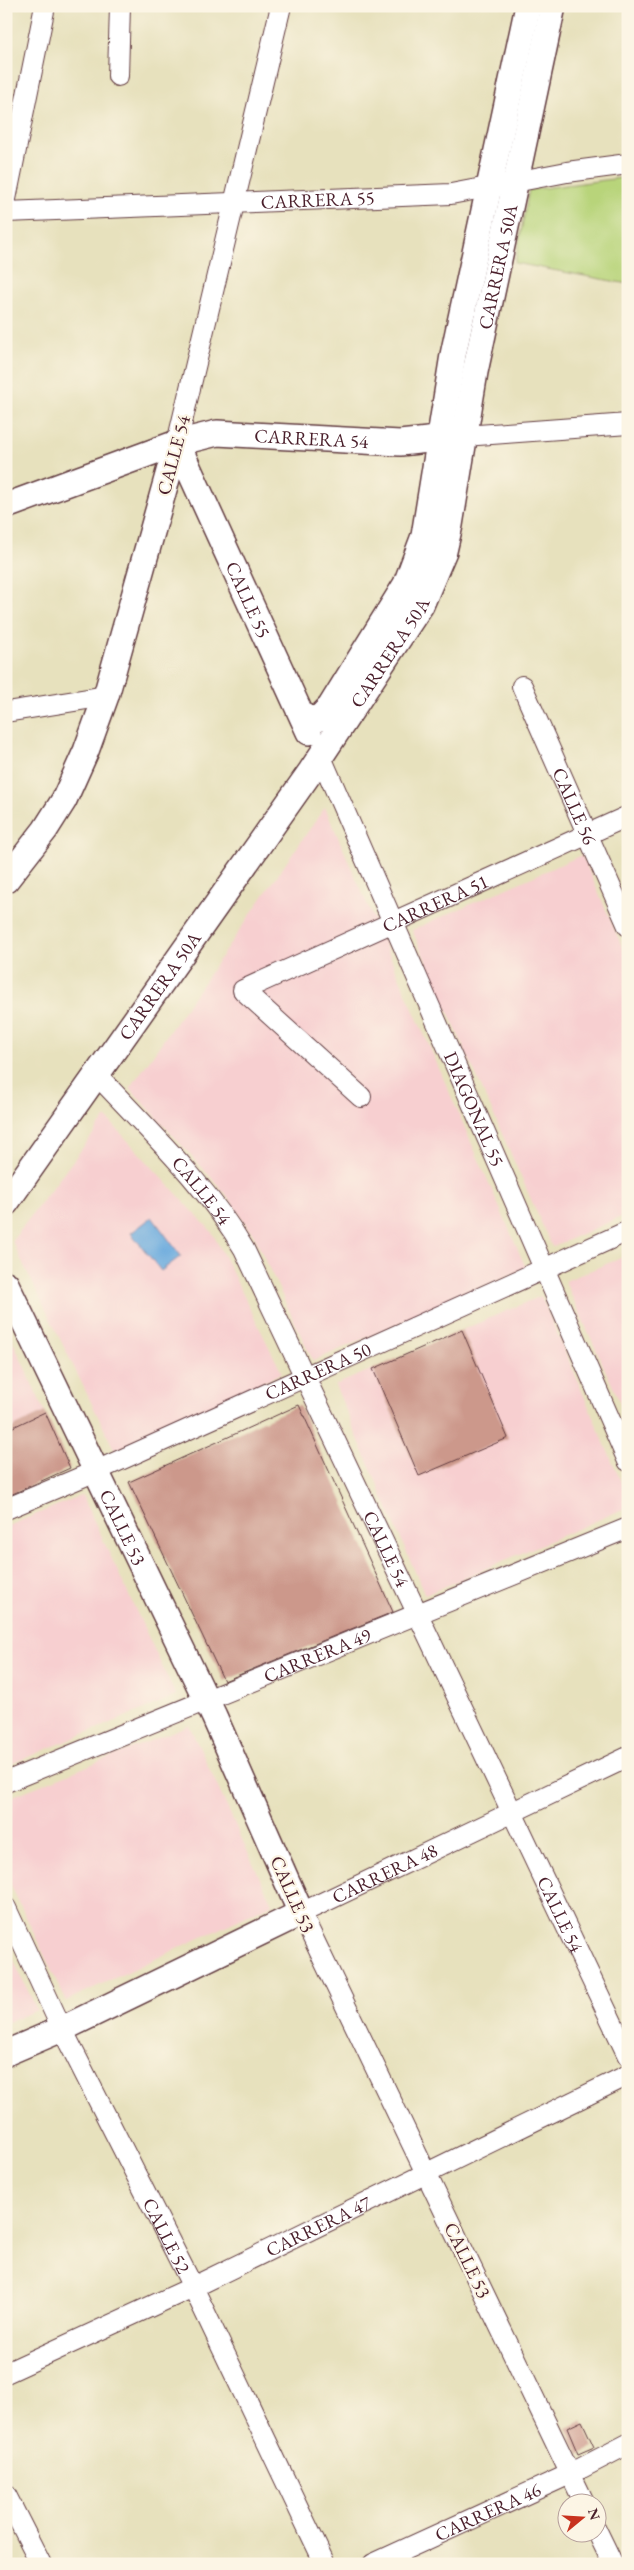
<svg xmlns="http://www.w3.org/2000/svg" width="634" height="2570" viewBox="0 0 634 2570" font-family="'EB Garamond',serif">
  <style>
    .built { fill: #f7cfd0 }
    .green { fill: #b8d47a; stroke: #817a52 }
    .water { fill: #6baade; stroke: #5a6484 }
    .building { fill: #cc988b }
    .lines { fill: none; stroke-linecap: round; stroke-linejoin: round }
    .minor-casing { stroke: #623c41; stroke-width: 22 }
    .major-casing { stroke: #623c41; stroke-width: 28 }
    .minor { stroke: #fff; stroke-width: 20 }
    .major { stroke: #fff; stroke-width: 25 }
    .labels { text-anchor: middle; stroke-width: 4.5; stroke-linejoin: round; paint-order: stroke }
    .street-label { font-size: 19px; fill: #4a1f2b; stroke: #fcf5e5 }
  </style>
  <rect width="100%" height="100%" fill="#fcf5e5"/>
  <filter id="ink" filterUnits="userSpaceOnUse"><feTurbulence type="fractalNoise" baseFrequency=".02" numOctaves="2"/><feDisplacementMap in="SourceGraphic" scale="10" xChannelSelector="R" yChannelSelector="G"/><feConvolveMatrix kernelMatrix="1 2 1 2 8 2 1 2 1" color-interpolation-filters="sRGB"/></filter>
  <filter id="wash" filterUnits="userSpaceOnUse"><feTurbulence type="fractalNoise" baseFrequency=".0096" numOctaves="4" result="noise"/><feDisplacementMap in="SourceGraphic" scale="20" xChannelSelector="R" yChannelSelector="G"/><feGaussianBlur stdDeviation="1.12" result="paint"/><feColorMatrix in="noise" values="0 0 0 0 0 0 0 0 0 0 0 0 0 0 0 0 0 1.4 0 .05"/><feComposite in="paint" operator="in"/></filter>
  <g filter="url(#wash)">
    <rect width="100%" height="100%" fill="#e7e1bd"/>
    <path class="built" d="M325 807 526 1268 313 1361 254 1236 225 1193 130 1088Z
      M582 855 628 960V1214L552 1247 412 930Z
      M106 1117 212 1232 282 1373 115 1451 12 1241Z
      M628 1255V1420L565 1281Z
      M541 1296 628 1498V1507L425 1595 335 1385 373 1369 419 1476 508 1438 462 1330Z
      M6 1326 70 1468 6 1497Z
      M82 1495 176 1696 6 1766V1527Z
      M189 1725 272 1904 66 2001 6 1875V1799Z
      M6 1944 37 2010 6 2023Z"/>
    <path class="green" d="M628 177V284L515 263 529 190Z"/>
    <path class="water" d="M152 1217 181 1256 161 1271 131 1233Z"/>
    <g id="blocks">
      <path class="building" d="M462 1330 508 1438 419 1476 373 1369Z
        M299 1405 393 1612 224 1681 129 1482Z
        M45 1412 70 1468 6 1497V1422L9 1429Z
        M582 2421 594 2447 578 2454 567 2428Z"/>
    </g>
  </g>
  <g filter="url(#ink)">
    <use href="#blocks" fill-opacity="0" stroke="#623c41" stroke-width="1"/>
    <g class="lines">
      <defs>
        <g id="minor">
          <path d="M118 76 120 6"/>
          <path d="M6 199 45 6"/>
          <path id="s1" d="M6 212 451 194 567 172 628 164"/>
          <path d="M464 436 628 424"/>
          <path d="M177 443 281 6"/>
          <path id="s2" d="M522 686 628 926"/>
          <path d="M6 712 106 696"/>
          <path id="s3" d="M321 757 628 1461"/>
          <path id="s4" d="M97 1075C148 1130 206 1184 244 1249L628 2056"/>
          <path id="s5" d="M361 1097 243 990 628 816"/>
          <path id="s6" d="M6 1509 96 1471 628 1231"/>
          <path id="s7" d="M6 1782 628 1528"/>
          <path id="s8" d="M6 1908 62 2029 193 2287 325 2564"/>
          <path id="s9" d="M6 2373 193 2287 628 2075"/>
          <path d="M6 2495 41 2564"/>
          <path id="s10" d="M584 2502 301 1913 628 1757"/>
          <path d="M596 2529 613 2564"/>
          <path id="s11" d="M373 2564 570 2474 628 2444"/>
        </g>
        <g id="major">
          <path id="s12" d="M177 443 309 732"/>
          <path id="s13" d="M6 506 177 443 217 433 400 443 456 437"/>
          <path d="M303 718 318 719 330 707 406 584 424 536 453 355 528 6"/>
          <path d="M6 880 45 830 64 800 86 751 106 696 177 443"/>
          <path id="s14" d="M6 1203 311 771 421 605 444 551 450 525 475 372 553 6"/>
          <path id="s15" d="M6 1284 214 1716 301 1913 62 2029 6 2053"/>
        </g>
      </defs>
      <use href="#minor" class="minor-casing"/>
      <use href="#major" class="major-casing"/>
      <use href="#minor" class="minor"/>
      <use href="#major" class="major"/>
    </g>
  </g>
  <g class="labels">
    <g class="street-label">
      <text dy="7" stroke="none"><textPath href="#s1" startOffset="312">CARRERA 55</textPath></text>
      <text dy="7" stroke="none"><textPath href="#s14" startOffset="1076">CARRERA 50A</textPath></text>
      <text dy="7" stroke="none"><textPath href="#s13" startOffset="318">CARRERA 54</textPath></text>
      <text transform="translate(173 455) rotate(-75)" y="7">CALLE 54</text>
      <text dy="7" stroke="none"><textPath href="#s12" startOffset="172">CALLE 55</textPath></text>
      <text dy="7" stroke="none"><textPath href="#s14" startOffset="671">CARRERA 50A</textPath></text>
      <text dy="7" stroke="none"><textPath href="#s2" startOffset="131">CALLE 56</textPath></text>
      <text dy="7" stroke="none"><textPath href="#s5" startOffset="370">CARRERA 51</textPath></text>
      <text dy="7" stroke="none"><textPath href="#s14" startOffset="266">CARRERA 50A</textPath></text>
      <text dy="7" stroke="none"><textPath href="#s3" startOffset="384">DIAGONAL 55</textPath></text>
      <text dy="7" stroke="none"><textPath href="#s4" startOffset="156">CALLE 54</textPath></text>
      <text dy="7" stroke="none"><textPath href="#s6" startOffset="341">CARRERA 50</textPath></text>
      <text dy="7" stroke="none"><textPath href="#s15" startOffset="270">CALLE 53</textPath></text>
      <text dy="7" stroke="none"><textPath href="#s4" startOffset="560">CALLE 54</textPath></text>
      <text dy="7" stroke="none"><textPath href="#s7" startOffset="336">CARRERA 49</textPath></text>
      <text dy="7" stroke="none"><textPath href="#s10" startOffset="746">CARRERA 48</textPath></text>
      <text transform="translate(293 1894) rotate(66)" y="7">CALLE 53</text>
      <text dy="7" stroke="none"><textPath href="#s4" startOffset="965">CALLE 54</textPath></text>
      <text dy="7" stroke="none"><textPath href="#s9" startOffset="345">CARRERA 47</textPath></text>
      <text dy="7" stroke="none"><textPath href="#s8" startOffset="365">CALLE 52</textPath></text>
      <text transform="translate(468 2260) rotate(64)" y="7">CALLE 53</text>
      <text dy="7" stroke="none"><textPath href="#s11" startOffset="126">CARRERA 46</textPath></text>
    </g>
  </g>
  <rect width="634" height="2570" fill="none" stroke="#fcf5e5" stroke-width="25"/>
  <g transform="translate(582 2518) rotate(72)"><circle r="24" fill="#fcf5e5" stroke="#b59f9b"/>
  <path d="M0-4L9 19L0 12L-9 19Z" fill="#c8321e"/>
  <text y="-8" font-size="14" font-weight="bold" text-anchor="middle" fill="#4a1f2b">N</text>
  </g>
</svg>
